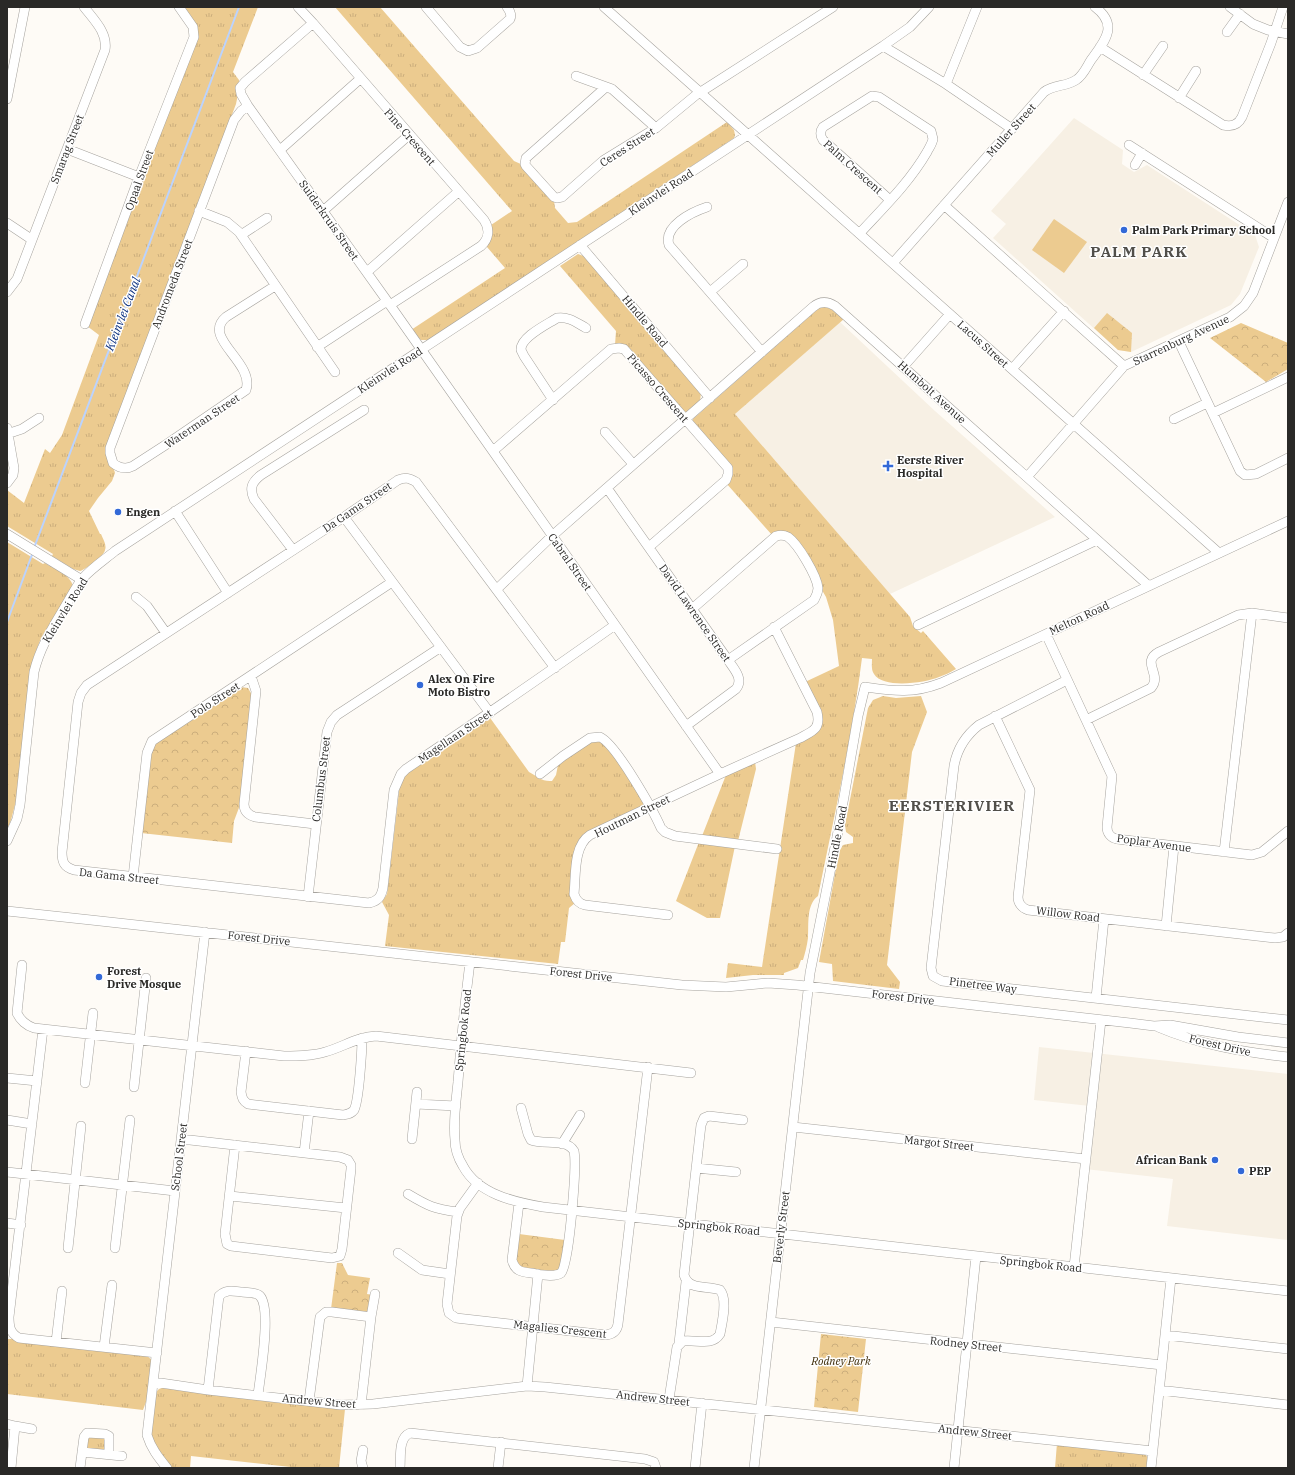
<svg xmlns="http://www.w3.org/2000/svg" width="1295" height="1475" viewBox="0 0 1295 1475" font-family="'IBM Plex Serif',serif">
  <style>
    .built { fill: #f7f0e4 }
    .grass { fill: url(#grass-tufts) }
    .park { fill: url(#park-crowns) }
    .pitch { fill: #eccb90 }
    .lines { fill: none; stroke-linecap: round; stroke-linejoin: round }
    .stream { stroke: #bbd3fe; stroke-width: 2 }
    .minor-casing { stroke: #a6a39e; stroke-width: 10 }
    .minor { stroke: #fff; stroke-width: 9 }
    .poi-dot { fill: #3369d7; stroke: #fff; stroke-width: 1.5 }
    .labels { text-anchor: middle; stroke-width: 3; stroke-linejoin: round; paint-order: stroke }
    .street-label { font-size: 11px; fill: #2a2927; stroke: #fff }
    .poi-label { font-size: 11px; font-weight: bold; fill: #2a2927; stroke: #fff; text-anchor: start }
    .park-label { font-size: 11px; font-style: italic; fill: #3c2a06; stroke: #fff }
    .water-label { font-size: 12px; font-style: italic; fill: #082d7d; stroke: #fff }
    .district-label { font-size: 15px; font-weight: bold; letter-spacing: 1px; fill: #514f4a; stroke: #fff }
  </style>
  <defs>
    <pattern id="grass-tufts" width="24" height="20" patternUnits="userSpaceOnUse"><rect width="24" height="20" fill="#eccb90"/><path d="M3 7l-1-3M5 7V3M7 7l1-3M15 17l-1-3M17 17v-4M19 17l1-3" fill="none" stroke="#cbae7c"/></pattern>
    <pattern id="park-crowns" width="20" height="18" patternUnits="userSpaceOnUse"><rect width="20" height="18" fill="#eccb90"/><path d="M2 6a3 3 0 1 1 6 0M12 15a3 3 0 1 1 6 0" fill="none" stroke="#cbae7c"/></pattern>
  </defs>
  <rect width="100%" height="100%" fill="#fefbf6"/>
  <path class="built" d="M1074 118 1123 150 1122 164 1134 172 1147 165 1255 235 1259 247 1240 294 1231 305 1131 352 1118 350 993 238 1006 224 991 211Z
    M840 322 935 411 1055 517 890 594 735 414Z
    M1039 1047 1288 1074V1240L1167 1226 1173 1179 1085 1169 1090 1106 1034 1100Z"/>
  <path class="grass" d="M183 7H258L233 72 239 80V89L236 104 107 445 115 473 112 481 98 498 89 511 100 534H101C103 539 107 545 105 550 105 555 85 570 80 571L73 569 52 556 53 554 7 526V490L24 503 45 449 50 453 62 435 99 335 87 326 197 37Z
    M335 7H380L514 161 523 165 554 201 555 208 568 223 577 222 727 122 734 130 735 135 734 138 429 340H421L411 330 505 268 487 247 492 235 491 225 512 211Z
    M578 254 586 257 701 393 700 401 686 413 615 345 616 331 560 266Z
    M825 307 831 309 844 319 735 414 910 617 913 626 921 633 923 631 956 669C951 672 945 675 939 677 925 683 883 689 874 674 871 670 872 664 872 659L862 658C852 738 834 817 818 896 806 905 809 924 808 938 807 946 805 953 803 960H801L798 968 784 973V975H753L726 978 728 963 762 967 796 743 819 729 805 682 839 666 833 620 826 597 791 537 772 535 726 483 730 478 692 423 693 419 819 308Z
    M7 542 43 564 45 563C54 569 70 574 73 586L41 638 33 659 16 801 11 820 7 830Z
    M883 696 896 698 921 696 927 712 912 752 887 965 900 982 899 989 833 981 832 964 819 962 839 852 843 845 853 843V837L846 832 845 825 868 708 873 700Z
    M488 715 529 772C537 776 542 782 552 781L556 775 558 765 589 741H603L643 797V804L642 807 585 835 575 903 569 908 565 942H561L558 964 385 946 389 915 382 902 387 894 400 783 407 774Z
    M755 762 756 769 738 841 702 836 726 775Z
    M699 842 735 846 720 918H707L676 901Z
    M7 1339H14L146 1355 153 1361 150 1391 143 1410 7 1394Z
    M162 1388 345 1409 339 1468H300L191 1456 190 1468H171L153 1441C149 1425 154 1408 156 1392L159 1389Z
    M86 1437H105V1451L88 1449 85 1446Z
    M1057 1443 1144 1453 1148 1458 1147 1468H1055Z"/>
  <path class="park" d="M1107 313 1132 333 1131 352 1118 350 1094 328Z
    M1241 323 1288 343V369L1266 382 1210 338Z
    M239 687 248 688 252 695 240 805 234 821 232 843 141 833 150 751 153 745Z
    M519 1234 565 1240 562 1265 556 1272 523 1269 516 1264Z
    M337 1263H342L348 1275 370 1278 367 1294 373 1295 369 1313 331 1309Z
    M821 1334 866 1339 858 1412 814 1407Z"/>
  <path class="pitch" d="M1054 219 1087 242 1064 273 1032 250Z"/>
  <g class="lines">
    <path class="stream" d="M34 548 239 7
      M7 622 33 552"/>
    <defs>
      <path id="minor" d="M298 7 313 23
        M426 7 460 47 468 51 477 48 510 19C512 15 510 11 507 7
        M604 7 1219 553
        M1230 7 1253 24 1268 30 1288 34
        M1227 32 1240 14
        M883 46 946 84 1012 129
        M1100 47 1223 125C1232 127 1238 125 1242 117L1271 43 1283 7
        M1143 75 1163 46
        M576 76 612 89 656 128
        M946 84 977 7
        M606 87 526 158 525 164 526 166 554 197 557 198 562 197 604 160 656 128 696 95 833 7
        M1179 98 1196 71
        M7 99 25 7
        M248 106 241 111 234 120 110 448V453L113 463C119 468 125 470 133 466L167 444 246 390C255 362 201 338 226 317L275 286
        M1129 145 1274 238
        M67 149 139 177
        M280 150 360 79
        M1135 165 1142 153
        M944 205 1124 366
        M707 207C692 212 663 226 669 245L762 352
        M199 211 227 222 239 232 335 372
        M323 211 409 135
        M7 223 31 239
        M860 233C883 208 909 183 927 152 929 148 932 144 933 139L931 131 879 97 872 96 823 127C820 131 820 136 823 140L890 200
        M241 235 267 218
        M580 245 710 398
        M893 263 1044 92C1054 84 1066 87 1076 80 1083 76 1087 66 1091 60 1105 41 1119 25 1095 7
        M367 272 458 192
        M7 292 17 279 22 266 105 50C108 33 94 20 84 7
        M710 292 743 264
        M390 305 481 246C489 239 490 229 484 220L313 23 245 82 240 88 241 94 248 106 390 305 720 774
        M85 324 139 177 194 37 193 27 179 7
        M1179 342 1240 471 1245 475 1256 474 1288 458
        M317 347 387 301
        M903 367 950 314
        M1012 369 1064 311
        M553 400 524 356C523 354 522 352 521 350 520 337 548 324 557 318 568 316 577 323 586 328
        M1213 413 1288 377
        M1174 419 1207 403
        M7 428 14 468 13 475 7 483
        M605 432 633 464
        M7 434 22 429 39 418
        M493 451 611 349 619 348 624 349 728 468V474L726 480 649 547
        M1027 477 1124 366 1230 317 1244 306 1253 293 1288 202
        M607 488 728 660C734 669 744 679 736 689L686 726
        M175 511 228 593
        M344 517 490 713
        M7 534 82 580
        M293 550 254 499C249 488 252 482 261 475L364 410
        M497 589 552 536 813 307C820 301 827 301 835 306L1149 586
        M136 597 147 606 166 633
        M692 609 776 536C780 535 784 535 788 537 798 544 817 576 818 588 818 593 816 596 814 600L728 660
        M918 625 1097 540
        M1046 634 1112 776 1107 827C1107 833 1111 838 1117 839L1252 855 1262 852 1288 831
        M555 668 416 482C409 478 406 477 398 480L344 517 87 685 81 693 78 702 62 852C62 862 64 867 74 870L369 903C378 901 381 897 383 888L394 790 401 774 406 769C476 722 546 674 615 625
        M251 676 256 691 244 804C244 811 248 815 255 817L315 824
        M1067 680 979 725C965 736 957 749 954 766L931 968 933 976 942 981 1288 1020
        M995 716 1030 790 1018 897C1018 903 1022 908 1028 910L1275 938 1283 937 1288 933
        M1086 720 1151 688C1163 675 1140 662 1159 652L1238 615 1252 613 1288 618
        M540 774 563 756 590 738 600 737C616 744 653 810 661 828L665 832 675 836 777 849
        M7 841 17 819 20 805 34 672C40 647 53 627 66 605 71 597 76 587 82 579 92 568 104 560 115 551L883 46 910 27 929 7
        M1224 852 1252 613
        M133 877 147 753 152 741 392 582
        M308 897 327 732 331 722 337 715 441 647
        M7 911 91 920 682 985 726 987 768 983 797 985 1130 1023 1154 1026 1170 1025 1238 1037 1288 1043
        M668 915 585 905C579 904 576 900 574 894 576 876 573 846 590 835L720 774 800 738C813 731 821 729 817 712L774 627
        M1166 926 1174 846
        M470 962C465 1002 461 1042 458 1082 456 1101 453 1121 455 1140 455 1148 458 1158 463 1166 478 1194 514 1202 543 1207L1288 1291
        M22 965 17 1013C20 1020 27 1026 34 1028L284 1056C298 1056 312 1056 325 1052 343 1047 357 1037 376 1036L691 1073
        M1096 998 1104 919
        M1158 1027C1200 1045 1243 1052 1288 1057
        M43 1029 9 1317C9 1327 10 1333 19 1338L157 1353
        M246 1051 241 1092C242 1098 243 1101 248 1104L343 1115C348 1114 351 1114 354 1110 359 1101 362 1050 362 1038
        M7 1078 37 1081
        M85 1083 93 1013
        M134 1087 146 978
        M416 1104 456 1106
        M7 1120 32 1124
        M793 1127 1086 1159
        M181 1139 340 1157 348 1160 351 1165V1169L342 1249 340 1256 332 1258 231 1246 227 1244 225 1234 235 1145
        M412 1139 417 1092
        M562 1144 580 1115
        M304 1153 309 1111
        M696 1168 736 1172
        M7 1172 175 1191
        M478 1183 460 1208 457 1216 447 1304 449 1313 456 1318 606 1335C613 1334 617 1331 618 1324L648 1067
        M408 1194C428 1206 434 1209 458 1212
        M230 1196 346 1208
        M519 1203 512 1260C515 1271 521 1272 531 1273 539 1274 554 1278 561 1273 569 1266 577 1165 574 1151 566 1138 544 1145 531 1140L528 1134 521 1108
        M7 1223 21 1225
        M68 1248 81 1126
        M115 1248 130 1120
        M398 1253 422 1270 450 1274
        M1074 1267 1101 1020
        M371 1317 375 1294
        M771 1322 1162 1365
        M1165 1335 1288 1349
        M56 1342 62 1291
        M679 1343 686 1282
        M104 1347 112 1285
        M154 1382 208 1390 341 1405 373 1404 527 1386 545 1387 1153 1451
        M527 1386 538 1274
        M208 1390 219 1296C226 1289 233 1291 242 1292 248 1293 256 1292 260 1296 272 1309 260 1377 258 1395
        M1159 1390 1288 1405
        M669 1399 677 1347 683 1341C696 1339 712 1347 720 1334 722 1323 728 1299 720 1290 707 1285 689 1291 684 1275L701 1125 704 1118 709 1116 743 1120
        M309 1401 320 1317 326 1312H332L371 1317 361 1405
        M7 1424 15 1426 32 1429
        M82 1452 122 1456
        M11 1468 15 1426
        M80 1468 84 1437 87 1433 105 1434 109 1436V1454
        M167 1468C158 1457 151 1448 147 1435L205 932
        M363 1468 361 1461 363 1450
        M400 1468C401 1457 398 1438 410 1433L645 1459 654 1462 656 1468
        M498 1468 501 1442
        M695 1468 702 1403
        M754 1468 810 973 837 837 858 716 865 687C894 691 912 694 941 683L1288 521
        M954 1468 976 1256
        M1151 1468 1171 1278"/>
    </defs>
    <use href="#minor" class="minor-casing"/>
    <use href="#minor" class="minor"/>
  </g>
  <g class="poi-dot">
    <circle cx="1124" cy="230" r="4"/>
    <path d="M886 460h4v4h4v4h-4v4h-4v-4h-4v-4h4z"/>
    <circle cx="118" cy="512" r="4"/>
    <circle cx="420" cy="685" r="4"/>
    <circle cx="99" cy="977" r="4"/>
    <circle cx="1215" cy="1160" r="4"/>
    <circle cx="1241" cy="1171" r="4"/>
  </g>
  <g class="labels">
    <g class="street-label">
      <text transform="translate(1011 130) rotate(-48)" y="4">Muller Street</text>
      <text transform="translate(410 137) rotate(49)" y="4">Pine Crescent</text>
      <text transform="translate(627 147) rotate(-33)" y="4">Ceres Street</text>
      <text transform="translate(67 149) rotate(-69)" y="4">Smarag Street</text>
      <text transform="translate(853 167) rotate(42)" y="4">Palm Crescent</text>
      <text transform="translate(139 180) rotate(-70)" y="4">Opaal Street</text>
      <text transform="translate(661 192) rotate(-33)" y="4">Kleinvlei Road</text>
      <text transform="translate(329 220) rotate(55)" y="4">Suiderkruis Street</text>
      <text transform="translate(172 284) rotate(-69)" y="4">Andromeda Street</text>
      <text transform="translate(645 321) rotate(50)" y="4">Hindle Road</text>
      <text transform="translate(1181 340) rotate(-25)" y="4">Starrenburg Avenue</text>
      <text transform="translate(983 344) rotate(42)" y="4">Lacus Street</text>
      <text transform="translate(390 370) rotate(-33)" y="4">Kleinvlei Road</text>
      <text transform="translate(658 388) rotate(49)" y="4">Picasso Crescent</text>
      <text transform="translate(932 392) rotate(42)" y="4">Humbolt Avenue</text>
      <text transform="translate(202 421) rotate(-34)" y="4">Waterman Street</text>
      <text transform="translate(357 507) rotate(-34)" y="4">Da Gama Street</text>
      <text transform="translate(570 562) rotate(55)" y="4">Cabral Street</text>
      <text transform="translate(65 610) rotate(-58)" y="4">Kleinvlei Road</text>
      <text transform="translate(695 613) rotate(55)" y="4">David Lawrence Street</text>
      <text transform="translate(1079 618) rotate(-25)" y="4">Melton Road</text>
      <text transform="translate(215 700) rotate(-33)" y="4">Polo Street</text>
      <text transform="translate(455 736) rotate(-34)" y="4">Magellaan Street</text>
      <text transform="translate(321 779) rotate(-83)" y="4">Columbus Street</text>
      <text transform="translate(632 816) rotate(-26)" y="4">Houtman Street</text>
      <text transform="translate(837 837) rotate(-79)" y="4">Hindle Road</text>
      <text transform="translate(1154 843) rotate(8)" y="4">Poplar Avenue</text>
      <text transform="translate(119 876) rotate(6)" y="4">Da Gama Street</text>
      <text transform="translate(1068 914) rotate(7)" y="4">Willow Road</text>
      <text transform="translate(259 938) rotate(6)" y="4">Forest Drive</text>
      <text transform="translate(581 974) rotate(6)" y="4">Forest Drive</text>
      <text transform="translate(983 985) rotate(7)" y="4">Pinetree Way</text>
      <text transform="translate(903 997) rotate(7)" y="4">Forest Drive</text>
      <text transform="translate(463 1030) rotate(-84)" y="4">Springbok Road</text>
      <text transform="translate(1220 1045) rotate(13)" y="4">Forest Drive</text>
      <text transform="translate(939 1143) rotate(6)" y="4">Margot Street</text>
      <text transform="translate(179 1157) rotate(-83)" y="4">School Street</text>
      <text transform="translate(719 1227) rotate(6)" y="4">Springbok Road</text>
      <text transform="translate(781 1227) rotate(-83)" y="4">Beverly Street</text>
      <text transform="translate(1041 1264) rotate(6)" y="4">Springbok Road</text>
      <text transform="translate(560 1329) rotate(6)" y="4">Magalies Crescent</text>
      <text transform="translate(966 1344) rotate(6)" y="4">Rodney Street</text>
      <text transform="translate(653 1398) rotate(6)" y="4">Andrew Street</text>
      <text transform="translate(319 1401) rotate(5)" y="4">Andrew Street</text>
      <text transform="translate(975 1432) rotate(6)" y="4">Andrew Street</text>
    </g>
    <g class="poi-label">
      <text x="1132" y="234">Palm Park Primary School</text>
      <text x="897" y="464">Eerste River<tspan x="897" dy="13">Hospital</tspan></text>
      <text x="126" y="516">Engen</text>
      <text x="428" y="683">Alex On Fire<tspan x="428" dy="13">Moto Bistro</tspan></text>
      <text x="107" y="975">Forest<tspan x="107" dy="13">Drive Mosque</tspan></text>
      <text x="1207" y="1164" text-anchor="end">African Bank</text>
      <text x="1249" y="1175">PEP</text>
    </g>
    <g class="park-label">
      <text x="841" y="1365">Rodney Park</text>
    </g>
    <g class="water-label">
      <text transform="translate(123 314) rotate(-69)" y="4">Kleinvlei Canal</text>
    </g>
    <g class="district-label">
      <text x="1139" y="257">PALM PARK</text>
      <text x="952" y="811">EERSTERIVIER</text>
    </g>
  </g>
  <rect width="1295" height="1475" fill="none" stroke="#2a2927" stroke-width="16"/>
</svg>
